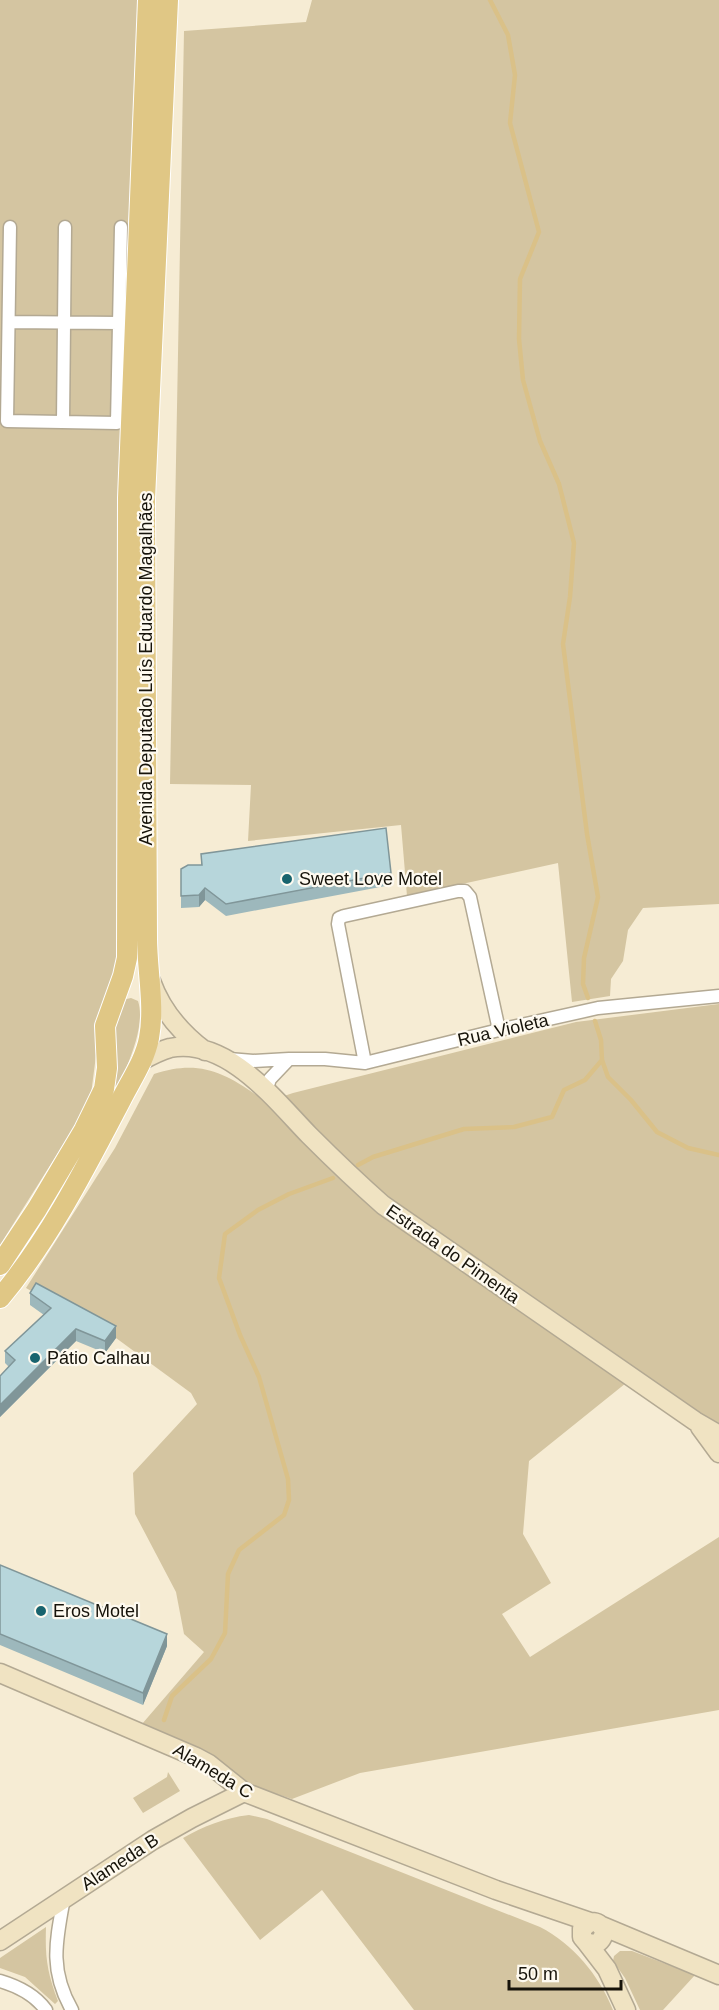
<svg xmlns="http://www.w3.org/2000/svg" width="719" height="2010" viewBox="0 0 719 2010" font-family="Helvetica,sans-serif">
  <style>
    .green { fill: #d4c5a1 }
    .lines { fill: none; stroke-linecap: round; stroke-linejoin: round }
    .stream { stroke: #dac188; stroke-width: 4.5 }
    .street-casing { stroke: #b3a993; stroke-width: 15 }
    .secondary-casing { stroke: #b3a993; stroke-width: 21 }
    .primary-casing { stroke: #fff; stroke-width: 22 }
    .street { stroke: #fff; stroke-width: 12 }
    .secondary { stroke: #f0e3c2; stroke-width: 18 }
    .primary { stroke: #e0c785; stroke-width: 20 }
    .wall { fill: #9db8bc }
    .shaded-wall { fill: #809699 }
    .building { fill: #b7d6db; stroke: #809699; stroke-width: 1.5 }
    .poi-dot { fill: #18646e; stroke: #fefaf0; stroke-width: 2 }
    .labels { text-anchor: middle; stroke-width: 4.5; stroke-linejoin: round; paint-order: stroke }
    .street-label { font-size: 18px; fill: #16130a; stroke: #fefaf0 }
    .poi-label { font-size: 18px; fill: #16130a; stroke: #fefaf0; text-anchor: start }
  </style>
  <rect width="100%" height="100%" fill="#f6ecd4"/>
  <path class="green" d="M0 0H140L137 114 128 228 122 513 121 957 98 1040 90 1102 0 1245Z
    M312 0H719V904L643 908 628 930 623 961 611 979 610 996 572 1002 558 863 407 896 401 825 248 841 251 785 170 784 184 31 306 22Z
    M131 998 138 1001C148 1031 118 1086 105 1114L102 1113 119 1005 122 1000Z
    M719 1004V1431L636 1375 529 1461 523 1534 551 1583 502 1614 530 1657 719 1537V1710L360 1773 292 1799 244 1783 142 1724 204 1652 184 1634 176 1592 135 1514 133 1473 197 1404 191 1393 116 1338 26 1288 115 1148 154 1074C201 1058 228 1074 266 1102L293 1093 576 1022Z
    M168 1772 180 1791 143 1813 133 1798 167 1777Z
    M249 1815 267 1819 540 1927C573 1944 599 1975 613 2010H414L322 1890 260 1940 183 1838C204 1826 224 1818 249 1815Z
    M46 1927C45 1957 47 1972 58 2001L55 2004 25 1977 0 1968V1958Z
    M620 1951H632L695 1975 663 2010H640L625 1978 613 1961 614 1956Z"/>
  <g class="lines">
    <path class="stream" d="M490 0 508 35 515 75 510 123 539 232 520 279 519 339 523 380 540 441 559 484 574 543 570 597 563 644 587 834 598 897 584 958 583 984 588 998
      M602 1060 608 1077 631 1100 657 1132 688 1148 719 1155
      M358 1165 373 1157 464 1129 514 1127 552 1117 564 1090 585 1080 602 1060 601 1040 595 1021
      M164 1720 172 1696 211 1659 225 1633 228 1574 239 1550 284 1515 289 1500 288 1479 259 1377 240 1335 219 1278 225 1234 258 1210 289 1194 333 1178"/>
    <defs>
      <path id="street" d="M10 227 7 421 117 423 121 227
        M9 322 119 323
        M63 422 65 227
        M229 1059 253 1061 289 1059H325L365 1063 499 1030 598 1008 719 996
        M365 1063 338 924 339 918 344 916 458 891H465L470 897 499 1030
        M266 1091 270 1079 289 1059
        M64 1898C56 1941 49 1970 72 2010
        M0 1981C17 1986 35 1995 46 2010"/>
      <path id="secondary" d="M151 981C161 1009 181 1033 205 1051
        M141 1061C150 1056 159 1051 170 1048 227 1037 275 1100 309 1135 333 1159 357 1182 383 1205L695 1421 719 1435
        M700 1427 719 1453
        M0 1673 196 1757 209 1764 244 1792 496 1890 590 1922C604 1921 609 1936 596 1944L587 1943 582 1937V1929L590 1922
        M602 1926 719 1975
        M0 1941 153 1840 192 1818 244 1792
        M587 1943 607 1969 626 2010"/>
      <path id="primary" d="M0 1265 37 1209 84 1130 104 1089 107 1068 105 1026 123 976 127 958 128 498 148 0
        M0 1298C49 1240 86 1167 121 1100 131 1080 145 1060 149 1038 155 1006 147 970 147 938L145 499 168 0"/>
    </defs>
    <use href="#street" class="street-casing"/>
    <use href="#secondary" class="secondary-casing"/>
    <use href="#primary" class="primary-casing"/>
    <use href="#street" class="street"/>
    <use href="#secondary" class="secondary"/>
    <use href="#primary" class="primary"/>
  </g>
  <path class="wall" d="M201 854 391 873V885L226 916 205 900 199 907 181 908V869L201 865Z
    M30 1293 116 1338 105 1353 76 1341 0 1417V1376L9 1367 5 1363V1351L44 1315 30 1305Z
    M0 1565 167 1646 143 1705 0 1645Z"/>
  <path class="shaded-wall" d="M205 888V900L199 907V895Z
    M116 1326V1338L105 1353V1341Z
    M76 1329V1341L0 1417V1405Z
    M167 1634V1646L143 1705V1693Z"/>
  <path class="building" d="M386 828 391 873 226 904 205 888 199 895 181 896V869L188 865H202L201 854Z
    M36 1283 116 1326 105 1341 76 1329 0 1405V1376L15 1360 5 1351 51 1308 30 1293Z
    M0 1565 167 1634 143 1693 0 1634Z"/>
  <g class="poi-dot">
    <circle cx="287" cy="879" r="6"/>
    <circle cx="35" cy="1358" r="6"/>
    <circle cx="41" cy="1611" r="6"/>
  </g>
  <g class="labels">
    <g class="street-label">
      <text transform="translate(146 669) rotate(-90)" y="6">Avenida Deputado Luís Eduardo Magalhães</text>
      <text transform="translate(503 1030) rotate(-13)" y="6">Rua Violeta</text>
      <text transform="translate(453 1254) rotate(35)" y="6">Estrada do Pimenta</text>
      <text transform="translate(213 1771) rotate(31)" y="6">Alameda C</text>
      <text transform="translate(120 1862) rotate(-33)" y="6">Alameda B</text>
    </g>
    <g class="poi-label">
      <text x="299" y="885">Sweet Love Motel</text>
      <text x="47" y="1364">Pátio Calhau</text>
      <text x="53" y="1617">Eros Motel</text>
    </g>
  </g>
  <path d="M509 1980v9h112v-9" fill="none" stroke="#16130a" stroke-width="3"/>
  <text x="518" y="1980" font-size="18" fill="#16130a" stroke="#fefaf0" stroke-width="4.5" paint-order="stroke">50 m</text>
</svg>
